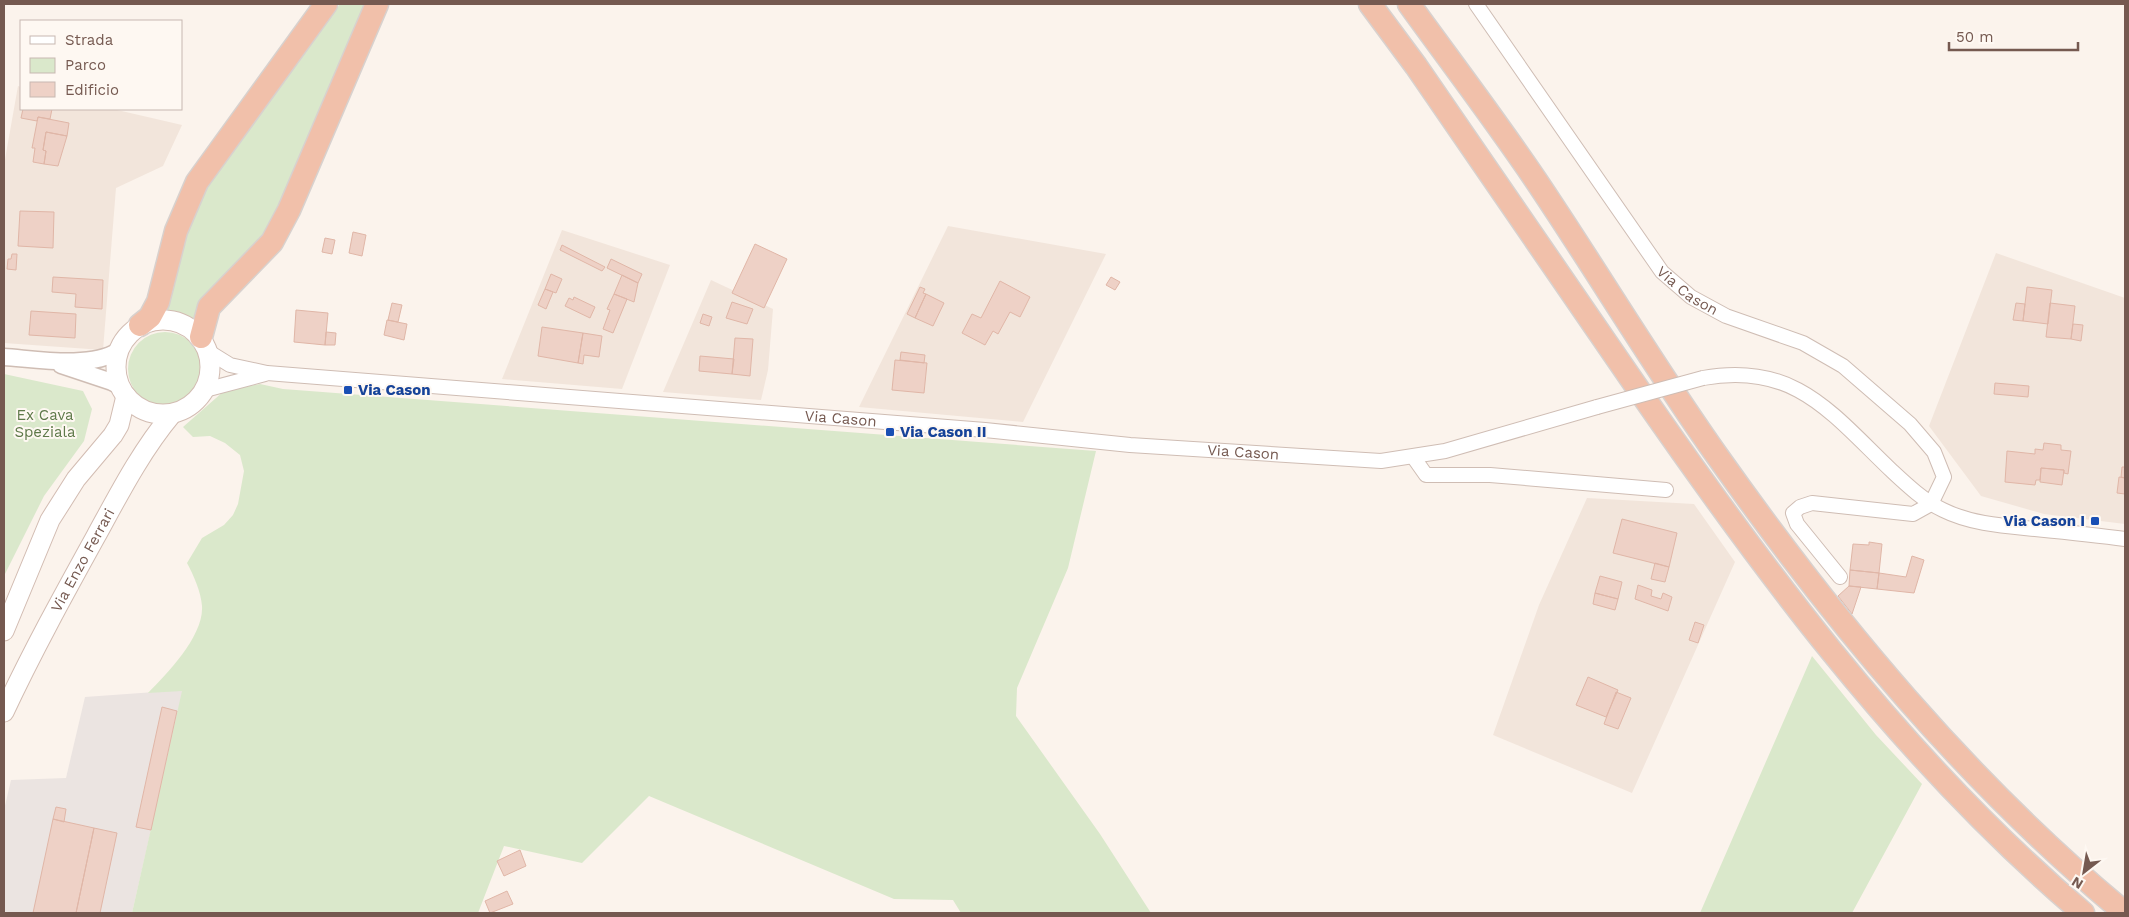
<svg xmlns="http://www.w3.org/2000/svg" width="2129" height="917" viewBox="0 0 2129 917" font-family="'Work Sans',sans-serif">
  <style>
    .residential { fill: #f2e5db }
    .industrial { fill: #ebe4e1 }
    .green { fill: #dae8cb }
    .building { fill: #eed1c6; stroke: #e0b6a7 }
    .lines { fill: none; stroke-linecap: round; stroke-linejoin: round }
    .minor-casing { stroke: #cfbdb4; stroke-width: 16 }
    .tertiary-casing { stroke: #cfbdb4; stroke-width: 19 }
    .secondary-casing { stroke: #d2bcb2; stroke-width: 21 }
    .trunk-casing { stroke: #d8d1ce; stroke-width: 25 }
    .minor { stroke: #fff; stroke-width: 14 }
    .tertiary { stroke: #fff; stroke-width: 16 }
    .secondary { stroke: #fff; stroke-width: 19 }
    .trunk { stroke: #f1c0aa; stroke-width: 22 }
    .minor-bridge-casing { stroke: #cfbdb4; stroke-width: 16; stroke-linecap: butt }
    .minor-bridge { stroke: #fff; stroke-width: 14 }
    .transit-dot { fill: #1a4fb4; stroke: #fef8f2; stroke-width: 2 }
    .labels { text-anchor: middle; stroke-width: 4; stroke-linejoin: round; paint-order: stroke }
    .street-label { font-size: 15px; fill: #755950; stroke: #fef8f2 }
    .transit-label { font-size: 15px; font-weight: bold; fill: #164399; stroke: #fef8f2; text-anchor: start }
    .park-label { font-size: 15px; fill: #5e7949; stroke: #fef8f2 }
  </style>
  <rect width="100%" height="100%" fill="#fbf3ec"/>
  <path class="residential" d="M18 86 21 87V109H113L182 125 163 166 116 188 103 350 4 343V165Z
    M948 226 1106 254 1023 422 859 407Z
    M562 230 670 265 622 389 502 379Z
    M1996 253 2125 298V524L2044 514 1981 496 1929 426Z
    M711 280 773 309 768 370 761 400 663 392Z
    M1587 498 1694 504 1735 562 1632 793 1493 735 1539 605Z"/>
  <path class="industrial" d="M183 690 132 913H4V810L11 780 66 778 85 697Z"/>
  <path class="green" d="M340 4H369L278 214 263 239 197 322 181 315 165 311 175 260 200 198 224 162Z
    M128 369a37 37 0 1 1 74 0a37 37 0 1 1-74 0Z
    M4 374 83 391 92 409 84 441 44 496 4 576Z
    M260 384 283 389 1096 451 1068 568 1017 688 1016 716 1100 834 1151 913H961L953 900 894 899 649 796 582 863 504 846 478 913H132L182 691 148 693C167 674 204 636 202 606 201 592 194 576 187 563L202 538 224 525 233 515 238 504 244 471 240 455 225 443 210 436 193 437 183 427 224 391Z
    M1812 656 1876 735 1922 784 1852 913H1700Z"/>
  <path class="building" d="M23 109H52L50 119 38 117 37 121 21 118Z
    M38 117 69 123 67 136 46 132 43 150 46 151 44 164 33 162 35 148H32Z
    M46 132 67 136 58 166 44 164 46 151 43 150Z
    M20 211 54 212 53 248 18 246Z
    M353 232 366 235 362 256 349 253Z
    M325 238 335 240 332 254 322 252Z
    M755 244 787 259 764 308 732 293Z
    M562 245 605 267 602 271 560 250Z
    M12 254H17L16 270 7 269 8 259H11Z
    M611 259 642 274 638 283 607 268Z
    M551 274 562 279 556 293 545 289Z
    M622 275 638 283 634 302 614 294Z
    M53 277 103 280 102 309 75 307 76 294 52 292Z
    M1111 277 1120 282 1115 290 1106 285Z
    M1000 281 1030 297 1020 317 1010 312 998 334 993 331 985 345 962 333 972 314 981 318Z
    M920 287 925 289 923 293 926 294 915 318 907 314Z
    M2027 287 2052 290 2048 324 2023 321Z
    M545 289 553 292 546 309 538 305Z
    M614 294 627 299 613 333 603 329 610 310 607 309Z
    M926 294 944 303 933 326 915 318Z
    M574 297 595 307 590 318 565 306 569 298 573 300Z
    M732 302 753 309 747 324 726 318Z
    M392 303 402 305 398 322 388 320Z
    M2016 303 2025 304 2023 321 2013 320Z
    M2050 303 2075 306 2071 339 2046 337Z
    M296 310 328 313 325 345 294 342Z
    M31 311 76 314 75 338 29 335Z
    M703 314 712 317 709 326 700 323Z
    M387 320 407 324 404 340 384 335Z
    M2073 324 2083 325 2081 341 2071 339Z
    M542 327 583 333 578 363 538 356Z
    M326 332 336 333 335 345H325Z
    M583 333 602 336 599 357 584 355 583 364 578 363Z
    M735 338 753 339 750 376 732 374Z
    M901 352 925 355 924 363 900 360Z
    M700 356 734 359 732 374 699 371Z
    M895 360 927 363 924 393 892 390Z
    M1995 383 2029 386 2028 397 1994 394Z
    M2044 443 2061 445V450L2071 451 2068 474 2064 473V470L2041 468 2040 480H2036L2035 485 2005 482 2007 451 2035 454V449L2043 450Z
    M2122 467H2125V478L2121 477Z
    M2041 468 2064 470 2062 485 2040 482Z
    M2119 477 2125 478V494L2117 493Z
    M1622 519 1677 533 1669 567 1613 553Z
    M1869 542 1882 544 1879 573 1850 570 1853 544 1869 545Z
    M1912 556 1924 560 1914 593 1877 589 1879 573 1906 577Z
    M1655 563 1669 567 1665 582 1651 579Z
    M1850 570 1879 573 1877 589 1849 586Z
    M1600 576 1622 582 1618 599 1595 593Z
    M1638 585 1652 590 1651 596 1661 599 1663 593 1672 597 1668 611 1635 599Z
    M1849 586 1861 587 1852 614 1838 596Z
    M1595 593 1618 599 1615 610 1593 604Z
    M1695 622 1704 625 1698 643 1689 640Z
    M1588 677 1618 690 1606 717 1576 705Z
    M1616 692 1631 698 1618 729 1604 724Z
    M162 707 177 711 151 830 136 827Z
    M56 807 66 809 64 822 53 819Z
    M53 819 94 828 76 913H33Z
    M94 828 117 833 100 913H76Z
    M520 850 526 866 504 876 497 861Z
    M507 891 513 904 490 913 485 901Z"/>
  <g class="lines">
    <defs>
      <g id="minor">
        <path id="s1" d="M1476 4 1662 272 1691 297 1726 316 1803 343 1843 366 1910 424 1934 452 1944 477 1931 504 1913 514 1812 503 1800 507 1793 513 1797 524 1840 577"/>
        <path id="s2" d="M209 352 230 365 267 373 985 430 1130 445 1381 461 1445 451 1597 407"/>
        <path d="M1703 378C1795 361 1832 414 1892 471 1907 485 1924 501 1943 510 1971 524 2004 526 2035 529 2065 532 2095 535 2125 539"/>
        <path d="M205 390 265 374"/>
        <path d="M1414 458 1426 475H1490L1666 490"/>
      </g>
      <path id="tertiary" d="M4 357C35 359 91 369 118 351
        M61 365 112 382 120 386"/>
      <g id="secondary">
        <circle cx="163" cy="367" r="47"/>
        <path d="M4 631 50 520 76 479 113 435 119 425 126 396"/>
        <path id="s3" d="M4 712C32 652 64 594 96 536 119 494 141 451 172 414"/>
      </g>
      <path id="trunk" d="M1370 4 1416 66C1483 163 1549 260 1616 357 1754 558 1897 755 2083 913
        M1409 4C1451 62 1495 120 1535 179 1597 271 1654 367 1718 457 1836 624 1967 782 2125 913
        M140 325 150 317 158 302 176 231 197 182 326 4
        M201 337 209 307 272 242 289 210 377 4"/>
    </defs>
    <use href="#minor" class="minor-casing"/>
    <use href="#tertiary" class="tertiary-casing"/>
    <use href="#secondary" class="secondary-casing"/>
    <use href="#trunk" class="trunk-casing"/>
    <use href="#minor" class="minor"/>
    <use href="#tertiary" class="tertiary"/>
    <use href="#secondary" class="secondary"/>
    <use href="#trunk" class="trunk"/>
    <defs>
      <path id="minor-bridge" d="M1597 407 1703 378"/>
    </defs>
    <use href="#minor-bridge" class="minor-bridge-casing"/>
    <use href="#minor-bridge" class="minor-bridge"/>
  </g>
  <g class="transit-dot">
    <rect x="343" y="385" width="10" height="10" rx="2.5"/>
    <rect x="885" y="427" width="10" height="10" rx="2.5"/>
    <rect x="2090" y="516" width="10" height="10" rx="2.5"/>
  </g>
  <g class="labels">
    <g class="street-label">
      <text dy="5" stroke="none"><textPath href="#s1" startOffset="358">Via Cason</textPath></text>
      <text dy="5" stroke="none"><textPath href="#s2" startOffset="638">Via Cason</textPath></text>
      <text dy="5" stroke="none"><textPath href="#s2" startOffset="1042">Via Cason</textPath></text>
      <text dy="5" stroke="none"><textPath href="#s3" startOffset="171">Via Enzo Ferrari</textPath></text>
    </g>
    <g class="transit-label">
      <text x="358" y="395">Via Cason</text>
      <text x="900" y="437">Via Cason II</text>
      <text x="2085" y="526" text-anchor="end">Via Cason I</text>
    </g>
    <g class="park-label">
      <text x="45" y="420">Ex Cava<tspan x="45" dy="17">Speziala</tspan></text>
    </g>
  </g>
  <rect width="2129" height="917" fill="none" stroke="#755950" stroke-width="10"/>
  <rect x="20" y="20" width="162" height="90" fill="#fef8f2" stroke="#c7b8b1"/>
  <rect x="30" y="36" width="25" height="8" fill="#ffffff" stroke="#c7b8b1"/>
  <text x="65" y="45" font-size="15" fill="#755950">Strada</text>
  <rect x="30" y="58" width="25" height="15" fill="#dae8cb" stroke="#c7b8b1"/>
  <text x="65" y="70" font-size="15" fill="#755950">Parco</text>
  <rect x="30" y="82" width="25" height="15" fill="#eed1c6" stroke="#c7b8b1"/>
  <text x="65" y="95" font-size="15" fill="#755950">Edificio</text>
  <g transform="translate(2084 872) rotate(211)" stroke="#fef8f2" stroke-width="4" paint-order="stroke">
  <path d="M0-4L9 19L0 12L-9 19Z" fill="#755950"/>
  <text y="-8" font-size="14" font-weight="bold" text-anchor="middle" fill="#755950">N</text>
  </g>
  <path d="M1949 42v8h129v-8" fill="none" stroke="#755950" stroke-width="2.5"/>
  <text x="1956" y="42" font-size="15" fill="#755950" stroke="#fef8f2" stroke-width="4" paint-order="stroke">50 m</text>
</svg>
